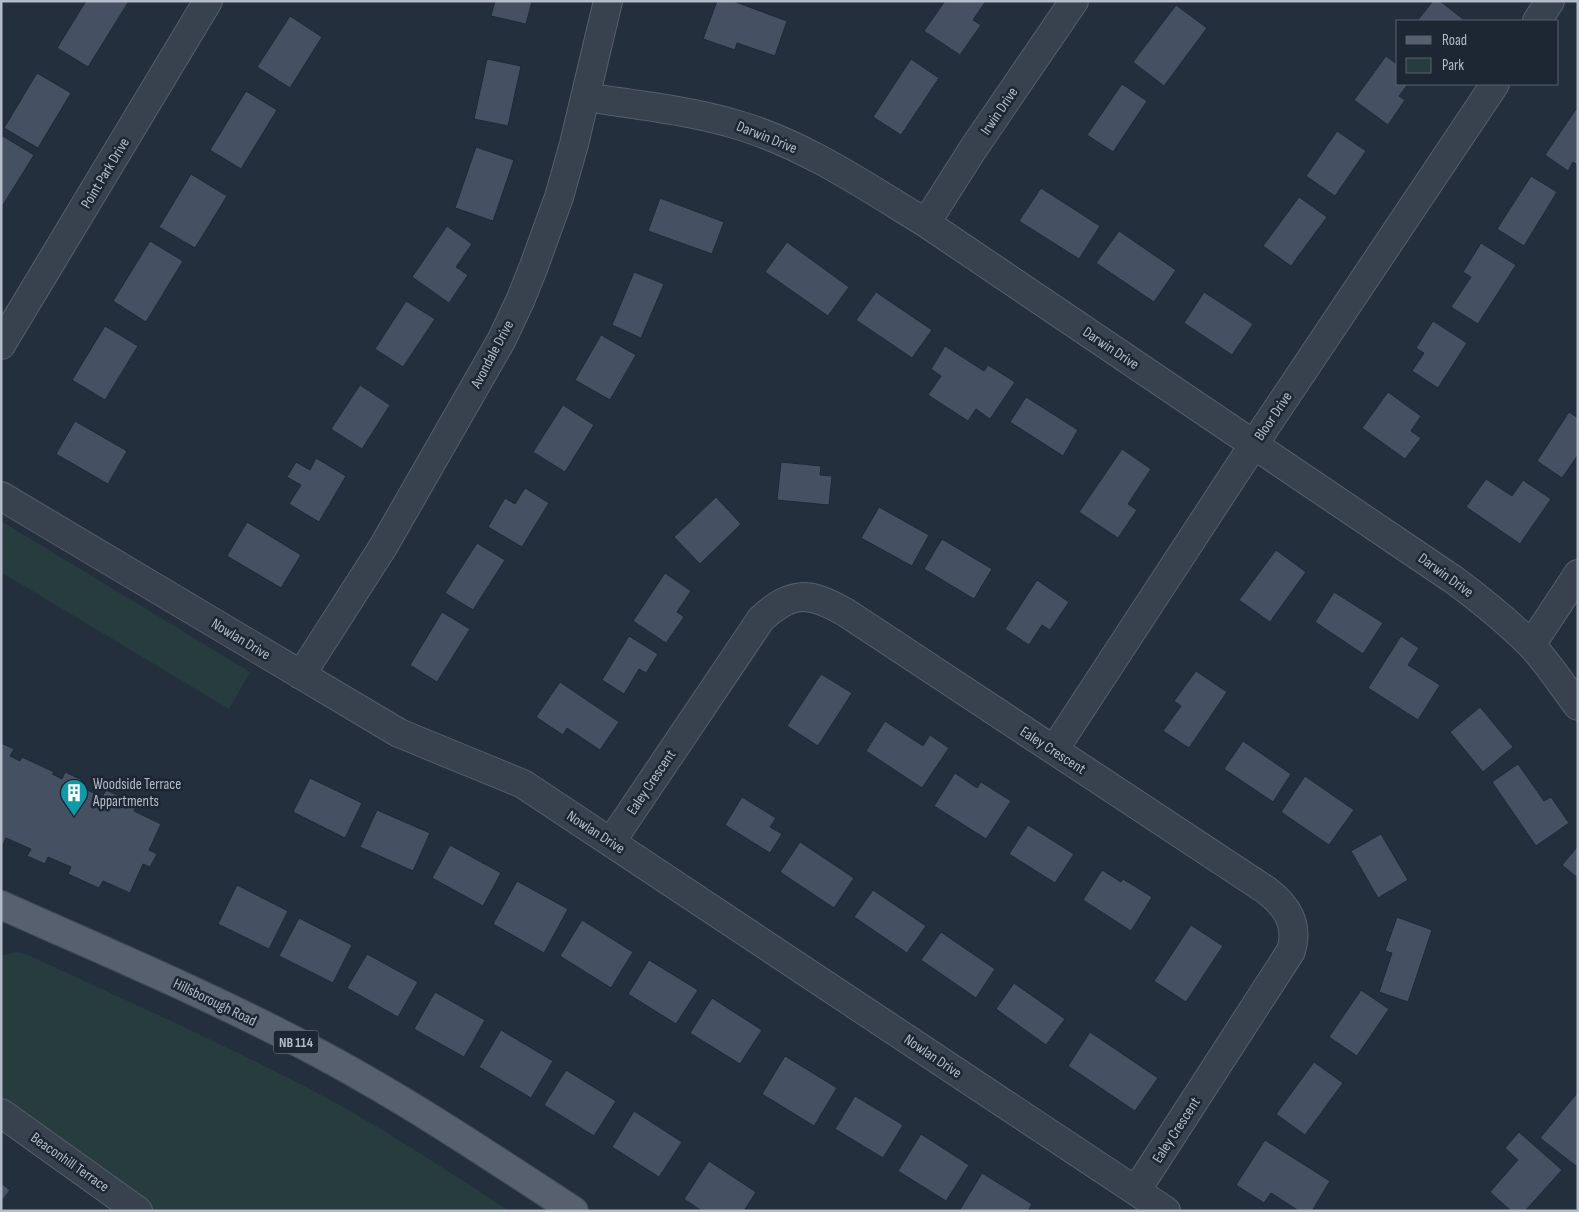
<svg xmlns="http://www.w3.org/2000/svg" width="1579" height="1212" viewBox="0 0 1579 1212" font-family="'Sofia Sans Condensed',sans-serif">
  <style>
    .green { fill: #263c3f }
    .building { fill: #455162; stroke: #1f2835 }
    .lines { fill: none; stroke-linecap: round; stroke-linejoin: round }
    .minor-casing { stroke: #565f6c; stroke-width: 30 }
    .primary-casing { stroke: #414a57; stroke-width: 30 }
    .minor { stroke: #38414e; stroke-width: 28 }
    .primary { stroke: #56606e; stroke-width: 28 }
    .labels { text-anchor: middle; stroke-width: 5; stroke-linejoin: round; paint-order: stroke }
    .shield { fill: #1d2633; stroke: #878f9c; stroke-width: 1 }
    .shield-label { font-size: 14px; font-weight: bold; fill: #b4bcc9 }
    .street-label { font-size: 15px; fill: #b4bcc9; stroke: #1d2633 }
    .poi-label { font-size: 15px; fill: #b4bcc9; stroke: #1d2633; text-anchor: start }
  </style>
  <rect width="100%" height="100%" fill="#242f3e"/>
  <path class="green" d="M1 521 250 672 229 709 1 572Z
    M17 952 28 955C121 998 215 1040 306 1087 377 1123 443 1169 510 1211H153L1 1102V956Z"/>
  <path class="building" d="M86 1H129L88 67 57 48Z
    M495 1H532L526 24 491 16Z
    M717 1H733L787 21 775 56 737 43 735 50 703 39Z
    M945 1H986L973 20 981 25 960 55 924 31Z
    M1433 1H1440L1463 19 1461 21H1417Z
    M1176 5 1207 28 1164 86 1133 62Z
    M290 16 322 37 290 88 257 67Z
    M1386 56 1398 65V84H1408L1399 96 1405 100 1388 125 1354 100Z
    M487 59 521 66 508 126 474 119Z
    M911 59 939 78 901 135 873 117Z
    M37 73 71 93 38 148 4 128Z
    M1122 84 1147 101 1113 152 1087 135Z
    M246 91 277 110 241 169 210 150Z
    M1576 109 1578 110V165L1573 162 1568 171 1545 155Z
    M1337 131 1366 151 1335 196 1306 176Z
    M1 135 34 155 1 208Z
    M476 147 514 160 493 221 455 208Z
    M191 174 227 196 195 248 159 227Z
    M1531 176 1557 192 1524 246 1497 229Z
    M1041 188 1100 226 1079 259 1019 221Z
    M1299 197 1327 217 1291 266 1263 246Z
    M660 198 724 222 712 254 648 231Z
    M447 226 472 244 456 267 468 275 449 303 412 277Z
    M1119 231 1176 270 1154 302 1096 263Z
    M150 241 183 261 146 322 113 301Z
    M787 242 849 287 828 316 765 272Z
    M1481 243 1516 265 1478 324 1451 307 1471 277 1463 272Z
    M634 272 664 284 641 338 612 325Z
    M876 292 932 330 912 358 856 320Z
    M1204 292 1253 324 1232 355 1184 323Z
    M406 301 435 319 403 367 375 349Z
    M1433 321 1467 343 1438 388 1412 371 1424 353 1416 348Z
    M105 326 138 346 105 400 72 380Z
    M601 335 636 355 610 400 575 380Z
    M945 346 984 371 988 365 1015 382 990 419 976 409 968 421 928 395 941 376 931 369Z
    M360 385 390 405 362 449 331 429Z
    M1388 392 1421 416 1411 431 1421 438 1405 459 1362 428Z
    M1026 397 1078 430 1063 456 1010 422Z
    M563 405 594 425 565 472 533 452Z
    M1569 412 1578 418V455L1562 478 1537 461Z
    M75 421 127 451 108 484 56 454Z
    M1122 449 1151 469 1128 504 1137 510 1118 538 1079 512Z
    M316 458 346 476 319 522 289 504 301 485 287 477 296 462 310 470Z
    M781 462 821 466 820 475 832 476 829 505 777 500Z
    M1486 479 1512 496 1523 480 1551 499 1520 544 1466 507Z
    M525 488 549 503 522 547 488 527 505 498 515 504Z
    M716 497 741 524 700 564 674 537Z
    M879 507 929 535 912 566 861 538Z
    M247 522 301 555 281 588 227 556Z
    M942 539 992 569 974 599 924 569Z
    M477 543 505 560 473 610 445 593Z
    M1276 550 1306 572 1270 622 1239 600Z
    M665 573 691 591 677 612 684 617 666 643 633 621Z
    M1037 580 1069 602 1050 630 1042 625 1029 645 1005 629Z
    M1334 592 1383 623 1363 654 1315 622Z
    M442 612 470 629 437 682 410 665Z
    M629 636 658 654 646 673 639 669 624 694 602 680Z
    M1401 636 1419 648 1408 665 1440 685 1418 720 1368 688Z
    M1196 671 1227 692 1189 748 1163 731 1181 706 1174 701Z
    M821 674 852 693 818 746 787 726Z
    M560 682 619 722 600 750 567 728 563 735 536 717Z
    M1480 707 1513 747 1483 772 1450 732Z
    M885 721 923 746 930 735 949 748 922 788 866 751Z
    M1243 741 1291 774 1273 802 1224 769Z
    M1 743 14 749 10 756 20 761 22 757 54 772 52 774 62 779 65 772 82 780 79 786 102 797 106 790 137 804 134 811 161 824 149 850 157 854 150 867 143 864 130 893 103 881 99 888 68 874 71 867 48 857 45 864 27 856 31 849 6 838 3 845 1 844Z
    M1518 764 1544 801 1551 797 1569 823 1536 846 1492 782Z
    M955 773 977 788 981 782 1011 801 986 839 934 806Z
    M1305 776 1354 810 1329 845 1281 812Z
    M310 778 362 803 345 838 293 812Z
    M742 797 776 818 770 827 782 834 770 853 725 825Z
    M377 810 430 833 413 871 360 847Z
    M1028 825 1074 854 1055 883 1009 854Z
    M1381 834 1408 880 1378 898 1351 851Z
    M800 842 854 878 834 908 780 872Z
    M450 845 501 873 483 906 432 878Z
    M1578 846V878L1562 865Z
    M1102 870 1121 882 1123 879 1152 897 1131 931 1083 900Z
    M517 881 568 909 544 953 493 924Z
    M237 885 288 911 269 949 218 924Z
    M873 890 926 926 907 953 854 917Z
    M1397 917 1432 930 1408 1002 1379 992 1392 953 1385 951Z
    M299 918 352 945 333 983 279 956Z
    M582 920 633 952 611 988 560 956Z
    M1191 925 1223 946 1186 1002 1154 981Z
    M941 932 995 969 976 998 921 960Z
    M367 954 418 982 398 1017 347 988Z
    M649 960 698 990 676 1024 628 994Z
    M1014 983 1065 1019 1046 1045 996 1009Z
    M1361 990 1389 1009 1357 1056 1329 1037Z
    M435 992 485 1020 464 1057 414 1029Z
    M712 998 762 1030 740 1064 690 1033Z
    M501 1030 553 1061 531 1098 479 1067Z
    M1090 1032 1158 1078 1135 1111 1068 1066Z
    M785 1056 837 1088 814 1126 762 1094Z
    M1314 1062 1343 1083 1305 1135 1276 1114Z
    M566 1070 616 1101 594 1136 544 1105Z
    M1578 1092V1165L1576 1166 1540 1138Z
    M855 1096 903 1125 883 1158 835 1129Z
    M634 1111 682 1142 659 1177 612 1147Z
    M1519 1132 1562 1170 1525 1211H1511L1490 1192 1518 1160 1505 1148Z
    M921 1134 969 1165 946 1201 898 1171Z
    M1265 1140 1330 1181 1312 1211H1299L1271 1193 1264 1203 1236 1185Z
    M709 1161 756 1192 744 1211H702L684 1199Z
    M982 1173 1032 1204 1028 1211H959Z
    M1 1183 10 1190 1 1202Z"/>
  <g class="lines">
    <defs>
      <path id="minor" d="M1537 21 1550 1
        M585 97C636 105 689 110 738 125 806 145 867 187 926 223L1454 580C1481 600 1507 621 1531 645 1548 663 1562 685 1578 706
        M926 223 973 149 1074 1
        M1 345 208 1
        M1 496 399 733 523 784 1166 1211
        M1531 645 1578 574
        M301 675 383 547 501 341 520 301 534 266 559 197 574 144 608 1
        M1054 750 1254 444 1495 84
        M611 842 761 619C793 590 809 592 845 612L1266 890C1287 906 1299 924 1291 951L1136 1191
        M1 1113 138 1211"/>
      <path id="primary" d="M1 905C108 953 216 998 320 1054 408 1101 490 1156 574 1211"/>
    </defs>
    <use href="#minor" class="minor-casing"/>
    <use href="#primary" class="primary-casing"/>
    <use href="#minor" class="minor"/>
    <use href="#primary" class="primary"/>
  </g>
  <defs>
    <symbol id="building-pin" viewBox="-11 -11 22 30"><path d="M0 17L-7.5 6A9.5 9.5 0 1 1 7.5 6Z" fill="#0f9aa8" stroke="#1d2633"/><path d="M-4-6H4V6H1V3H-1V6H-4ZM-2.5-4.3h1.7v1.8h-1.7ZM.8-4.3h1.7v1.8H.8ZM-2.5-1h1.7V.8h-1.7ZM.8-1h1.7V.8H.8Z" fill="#fff"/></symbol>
  </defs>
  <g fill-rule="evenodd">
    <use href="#building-pin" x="58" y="777" width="32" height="43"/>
  </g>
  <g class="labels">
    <rect class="shield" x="273.5" y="1030.5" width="45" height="23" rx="4"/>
    <g class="shield-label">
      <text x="296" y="1047">NB 114</text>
    </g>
    <g class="street-label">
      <text transform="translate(999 111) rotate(-56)" y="5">Irwin Drive</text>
      <text transform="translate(767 137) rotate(22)" y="5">Darwin Drive</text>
      <text transform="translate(105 173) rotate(-59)" y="5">Point Park Drive</text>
      <text transform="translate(1111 348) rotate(34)" y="5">Darwin Drive</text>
      <text transform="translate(492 354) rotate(-62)" y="5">Avondale Drive</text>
      <text transform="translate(1273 416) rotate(-56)" y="5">Bloor Drive</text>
      <text transform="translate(1446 575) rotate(36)" y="5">Darwin Drive</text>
      <text transform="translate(241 639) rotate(31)" y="5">Nowlan Drive</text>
      <text transform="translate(1053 750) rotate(33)" y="5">Ealey Crescent</text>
      <text transform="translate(651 782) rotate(-56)" y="5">Ealey Crescent</text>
      <text transform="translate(596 832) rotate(33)" y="5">Nowlan Drive</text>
      <text transform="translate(215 1002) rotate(26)" y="5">Hillsborough Road</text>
      <text transform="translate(933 1056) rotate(34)" y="5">Nowlan Drive</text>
      <text transform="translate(1176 1130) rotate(-57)" y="5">Ealey Crescent</text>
      <text transform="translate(70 1162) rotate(35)" y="5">Beaconhill Terrace</text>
    </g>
    <g class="poi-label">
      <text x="93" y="789">Woodside Terrace<tspan x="93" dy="17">Appartments</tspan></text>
    </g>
  </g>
  <rect width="1579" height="1212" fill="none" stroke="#b4bcc9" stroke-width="5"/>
  <rect x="1396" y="20" width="162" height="65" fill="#1d2633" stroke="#59626f"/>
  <rect x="1406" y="36" width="25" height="8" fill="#56606e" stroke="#59626f"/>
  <text x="1442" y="45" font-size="15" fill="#b4bcc9">Road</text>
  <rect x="1406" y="58" width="25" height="15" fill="#263c3f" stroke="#59626f"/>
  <text x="1442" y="70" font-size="15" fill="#b4bcc9">Park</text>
</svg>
